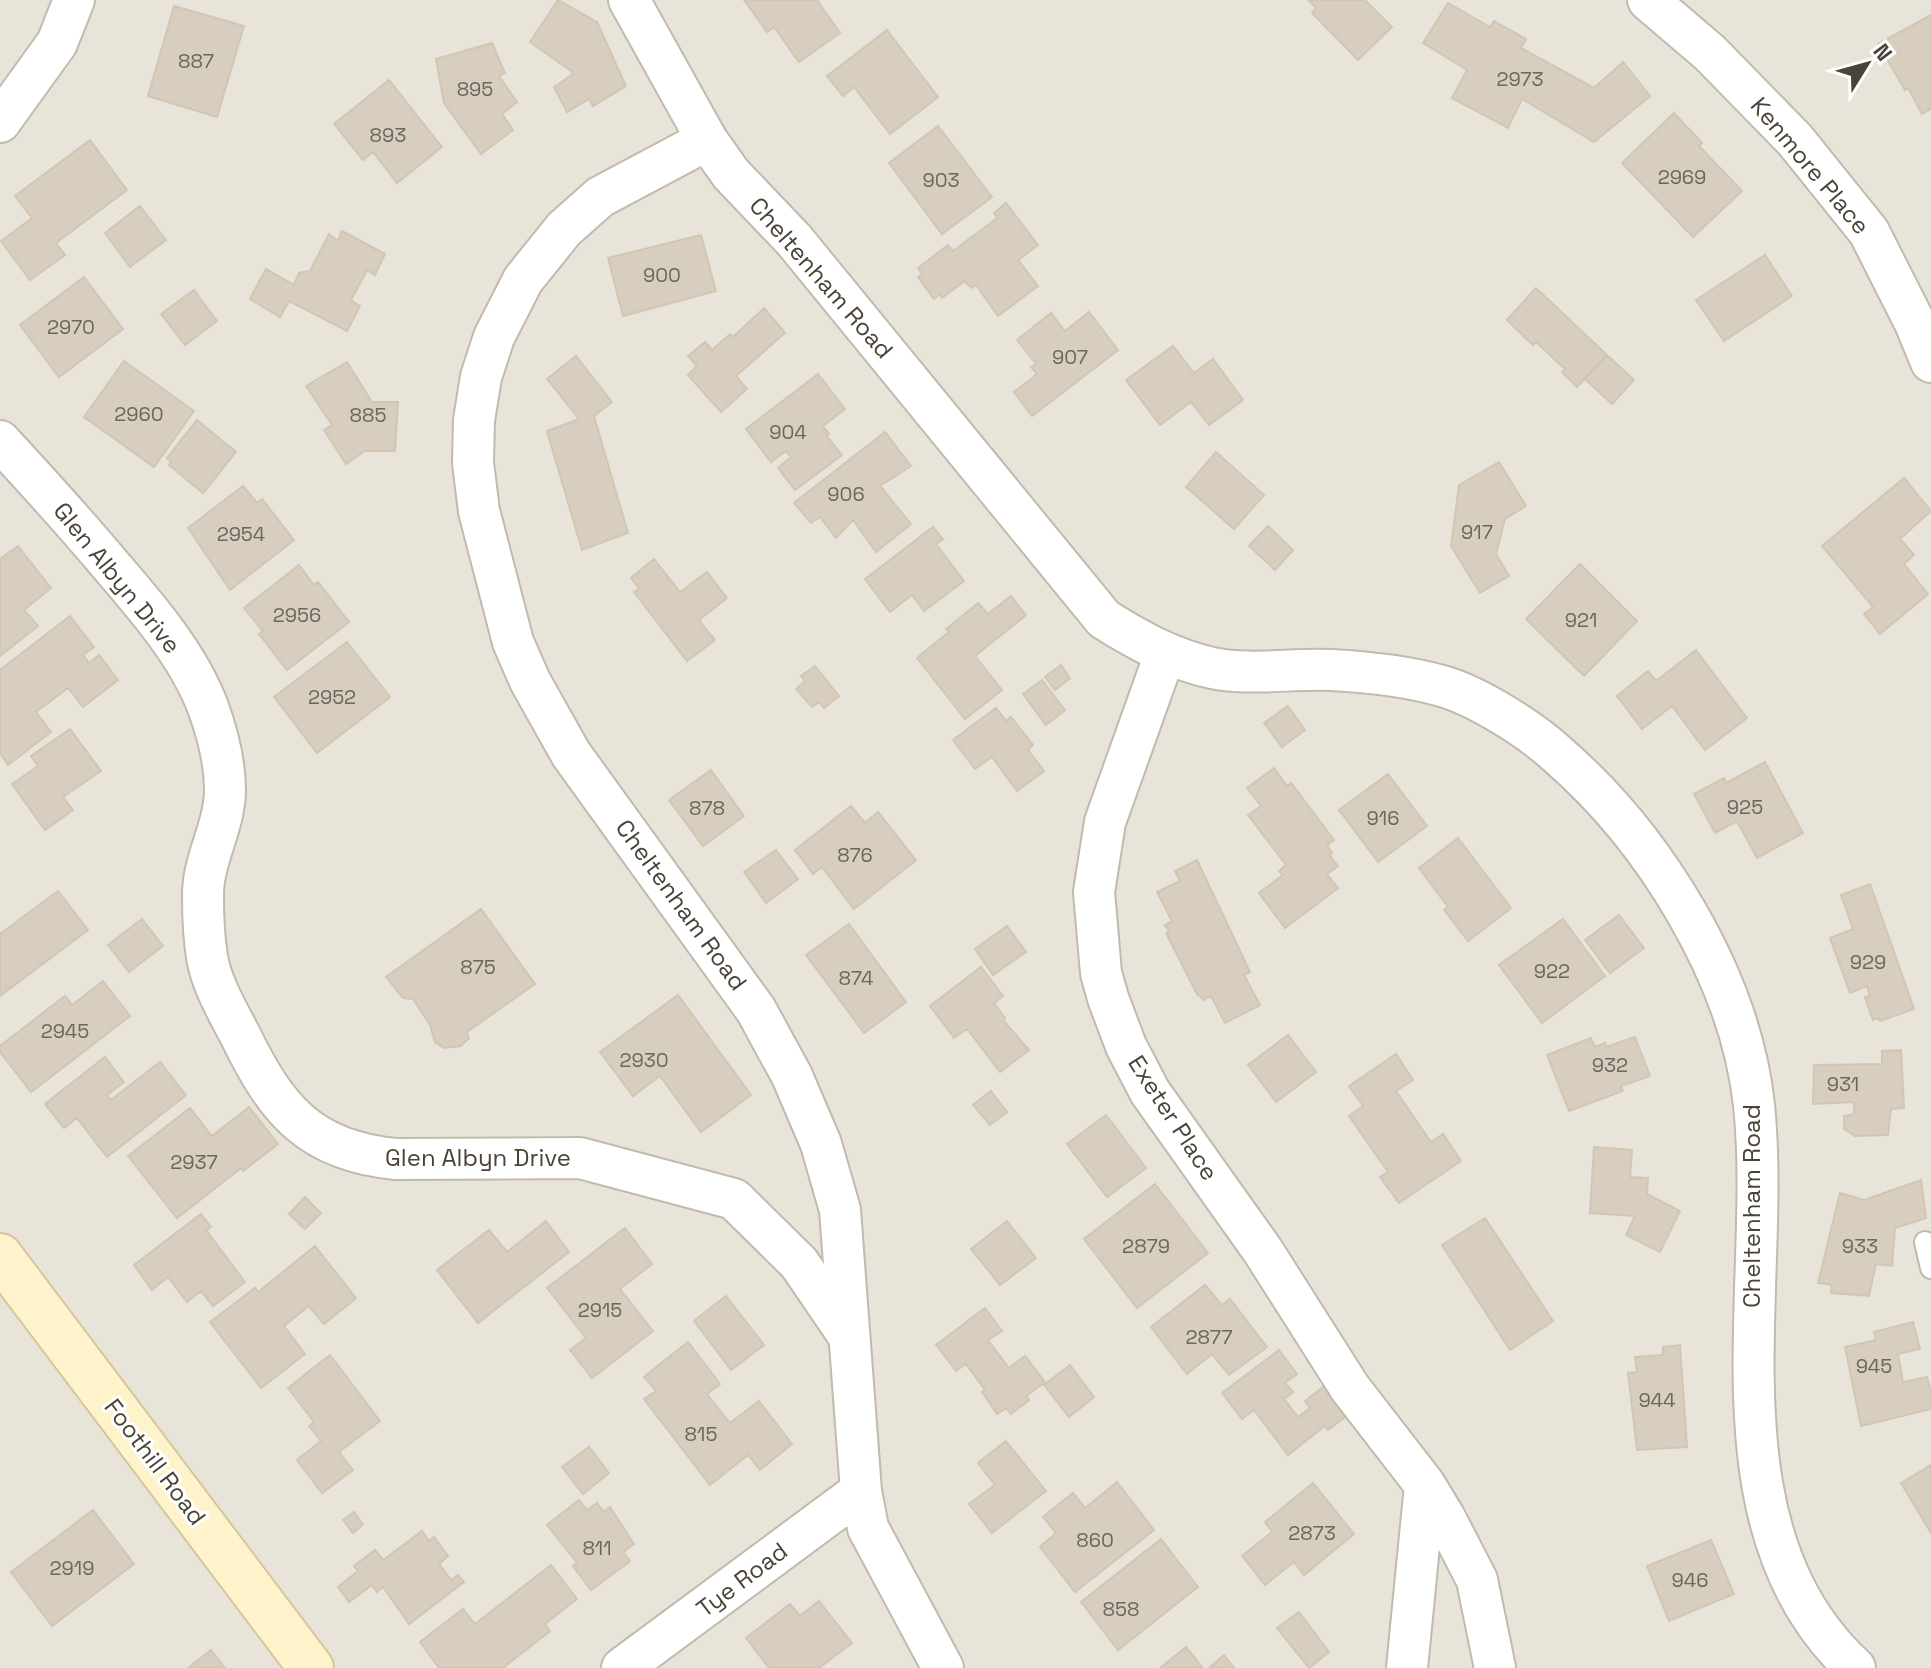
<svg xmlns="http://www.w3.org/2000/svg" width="1931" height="1668" viewBox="0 0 1931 1668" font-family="'Space Grotesk',sans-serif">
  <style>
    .residential { fill: #e9e4d9 }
    .building { fill: #d7cec0; stroke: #d2c6b3; stroke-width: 2 }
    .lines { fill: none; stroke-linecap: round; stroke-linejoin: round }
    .lane-casing { stroke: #c1baad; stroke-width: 24 }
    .street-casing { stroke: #c1baad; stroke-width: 44 }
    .secondary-casing { stroke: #d5c79a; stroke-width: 48 }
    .lane { stroke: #fff; stroke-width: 20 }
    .street { stroke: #fff; stroke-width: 40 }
    .secondary { stroke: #fff3cc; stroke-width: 44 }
    .labels { text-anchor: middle; stroke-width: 6; stroke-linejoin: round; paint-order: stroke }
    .number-label { font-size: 20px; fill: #6d665a }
    .street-label { font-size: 24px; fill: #4a4338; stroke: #fff }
  </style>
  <rect width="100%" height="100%" fill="#f5f2eb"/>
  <path class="residential" d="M0 0H1931V1668H0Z"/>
  <path class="building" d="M558 0 597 22 626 86 593 106 589 99 567 112 554 87 573 74 571 71 530 42Z
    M744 0H817L840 33 799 62 774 27 767 32Z
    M1308 0H1365L1392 27 1358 60 1312 13 1316 8Z
    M1448 3 1490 27 1494 21 1526 39 1521 48 1594 88 1623 62 1650 96 1594 142 1522 99 1508 128 1452 98 1467 70 1423 43Z
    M174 6 244 26 217 117 148 96Z
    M1931 15V109L1922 114 1908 88 1905 90 1878 44Z
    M887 30 938 97 890 134 854 87 843 96 827 76Z
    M492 43 505 73 499 76 517 102 502 114 513 130 481 154 444 103 436 59Z
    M389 80 442 147 397 183 373 152 363 160 334 124Z
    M1674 113 1702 143 1699 146 1742 191 1693 237 1622 163Z
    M938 126 992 197 942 234 889 163Z
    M90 140 127 190 56 243 65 255 30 280 1 241 32 218 15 196Z
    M1006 203 1038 245 1018 260 1038 286 998 316 976 285 971 288 965 281 942 298 940 294 934 299 918 277 922 274 918 268 948 245 953 251 997 218 994 213Z
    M140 206 166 240 130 267 105 233Z
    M342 231 385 254 375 275 367 270 351 300 360 306 347 331 289 301 280 317 250 299 266 269 294 285 299 273 310 271 329 234 338 241Z
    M701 235 716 291 623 316 608 258Z
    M1765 255 1792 296 1724 341 1696 300Z
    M84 277 123 329 59 377 20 325Z
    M1536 288 1607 355 1577 387 1562 372 1565 369 1536 342 1533 345 1507 320Z
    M194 290 217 321 185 345 161 314Z
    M764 308 785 333 736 376 747 389 721 412 688 375 697 366 688 356 705 342 712 350 730 334 733 337Z
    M1089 312 1118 350 1032 416 1014 392 1037 374 1031 367 1036 364 1017 340 1051 313 1065 331Z
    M1173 346 1194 373 1213 359 1243 400 1209 425 1191 402 1160 425 1126 380Z
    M1607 355 1634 380 1612 404 1585 379Z
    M576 356 612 402 594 416 628 533 582 550 547 431 579 419 547 379Z
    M124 361 194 411 154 467 84 417Z
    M347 362 372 402H398L395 451H365L346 464 324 430 332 425 306 386Z
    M818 374 845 409 823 426 829 434 827 436 842 455 795 490 778 468 791 457 786 451 771 462 746 429Z
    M197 420 236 452 203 493 169 465 171 462 167 458Z
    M885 432 911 466 880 486 911 524 876 552 853 520 836 538 820 517 811 523 794 503Z
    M1216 452 1264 495 1234 529 1186 487Z
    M1499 462 1526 506 1505 519 1496 554 1509 576 1480 593 1451 546 1459 485Z
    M1904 478 1931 511 1900 539 1914 555 1904 564 1928 594 1880 634 1864 614 1873 607 1822 546Z
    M243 486 257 503 262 499 294 540 230 590 188 528Z
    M1268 526 1293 550 1275 570 1249 546Z
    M933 527 943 539 936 544 964 581 924 611 912 595 890 612 865 579Z
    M18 546 51 588 24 610 38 626 0 656V559Z
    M654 559 680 592 707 572 727 598 699 620 715 640 687 661 634 592 639 589 631 578Z
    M1580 564 1637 621 1584 676 1526 619Z
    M299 565 314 585 318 582 349 622 287 670 259 634 263 631 244 608Z
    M1011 596 1026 615 975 656 1002 690 965 719 917 658 949 632 946 629 978 603 988 614Z
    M70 616 94 647 83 655 89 663 99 655 118 680 83 707 68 688 36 712 51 732 8 765 0 753V670Z
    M347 642 390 697 317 753 274 697Z
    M1696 650 1747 718 1705 750 1672 706 1642 729 1617 696 1648 671 1656 681Z
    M1061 665 1070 678 1055 690 1045 677Z
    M815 666 839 696 824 708 819 702 812 707 796 689 805 681 801 676Z
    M1042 680 1065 710 1046 725 1023 694Z
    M1288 706 1305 730 1282 747 1264 723Z
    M996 708 1006 721 1011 717 1033 745 1028 750 1044 771 1017 791 992 757 975 769 953 740Z
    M70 729 101 771 63 797 73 810 45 830 12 784 38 766 31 756Z
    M1765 762 1803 833 1757 858 1737 821 1715 833 1694 794 1724 778 1726 783Z
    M1274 768 1287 786 1291 783 1334 840 1327 845 1332 853 1329 855 1338 866 1327 874 1338 888 1285 928 1259 893 1283 875 1279 871 1286 865 1248 815 1261 806 1247 788Z
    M711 770 744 816 703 846 669 800Z
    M1388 774 1427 826 1378 862 1339 810Z
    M851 806 865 823 878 812 916 860 854 909 822 867 813 874 795 850Z
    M1458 838 1511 908 1468 941 1444 910 1448 907 1419 868Z
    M776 850 798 879 766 903 744 872Z
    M1197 860 1250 972 1244 975 1260 1005 1225 1023 1211 996 1203 1000 1200 995 1198 996 1166 933 1169 931 1165 925 1172 921 1157 892 1180 881 1175 871Z
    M1870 884 1914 1009 1880 1021 1878 1018 1873 1020 1865 997 1870 996 1867 986 1850 993 1830 938 1853 929 1841 895Z
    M58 891 88 930 0 996V934Z
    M481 909 535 984 467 1032 469 1038 461 1046 444 1048 435 1042 430 1025 413 999 403 998 386 977Z
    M1619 915 1644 948 1610 973 1585 940Z
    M142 919 163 946 129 972 108 945Z
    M1563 919 1605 976 1542 1023 1499 965Z
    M849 924 906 1002 864 1033 806 955Z
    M1007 926 1026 952 993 975 975 949Z
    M981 967 1003 996 994 1003 1005 1018 1003 1020 1029 1050 1000 1072 967 1029 954 1038 930 1006Z
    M103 981 130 1016 31 1092 0 1052V1046L65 996 72 1005Z
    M678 995 751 1095 701 1132 660 1076 633 1096 600 1052Z
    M1288 1035 1316 1072 1276 1102 1248 1065Z
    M1635 1037 1650 1076 1621 1086 1623 1091 1569 1111 1547 1055 1591 1038 1595 1047 1605 1043 1606 1047Z
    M1901 1050 1904 1108 1891 1109 1888 1135 1855 1136 1844 1129V1116L1854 1114V1102L1813 1104 1814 1065 1882 1064V1051Z
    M1396 1054 1413 1080 1396 1091 1431 1142 1443 1134 1461 1161 1399 1203 1380 1177 1388 1172 1349 1116 1363 1106 1349 1086Z
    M105 1057 124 1082 107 1095 111 1100 160 1062 186 1095 107 1157 77 1118 64 1128 45 1104Z
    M991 1091 1007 1112 990 1125 973 1105Z
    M249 1107 278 1144 243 1171 241 1168 177 1218 128 1156 190 1108 212 1136Z
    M1106 1115 1146 1168 1107 1197 1067 1144Z
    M1594 1147 1632 1150 1630 1177 1648 1178 1647 1194 1680 1211 1660 1252 1626 1235 1635 1216 1590 1213Z
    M1921 1180 1926 1218 1895 1228 1892 1266 1876 1264 1869 1296 1831 1293 1832 1285 1818 1283 1840 1193 1864 1200Z
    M1155 1184 1208 1253 1137 1308 1084 1239Z
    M305 1197 321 1213 305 1229 289 1214Z
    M201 1214 211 1227 206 1230 245 1282 213 1306 201 1291 187 1302 168 1277 152 1290 134 1265Z
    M1485 1218 1553 1321 1510 1350 1442 1245Z
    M546 1221 569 1252 478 1323 437 1270 489 1230 507 1252Z
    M1007 1221 1036 1258 1000 1285 971 1249Z
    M625 1228 652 1264 620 1289 653 1331 592 1378 570 1350 586 1338 547 1288Z
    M315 1246 356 1298 324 1324 309 1306 284 1326 305 1354 261 1388 210 1322 255 1288 258 1292Z
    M1205 1285 1222 1305 1230 1299 1267 1347 1229 1375 1212 1354 1187 1374 1151 1327Z
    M726 1296 764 1345 731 1370 694 1321Z
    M985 1308 1002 1331 988 1340 1009 1368 1025 1356 1045 1382 1026 1396 1029 1400 1011 1414 1006 1408 997 1414 982 1392 985 1390 966 1364 956 1371 936 1345Z
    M1913 1322 1920 1349 1898 1354 1903 1382 1927 1377 1931 1392V1409L1861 1426 1845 1347 1876 1340 1874 1332Z
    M688 1342 720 1384 707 1394 730 1423 759 1401 792 1444 760 1470 748 1455 710 1485 644 1399 656 1391 644 1377Z
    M1680 1345 1687 1447 1637 1450 1628 1373 1637 1372 1635 1357 1663 1355V1347Z
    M1279 1350 1297 1374 1285 1383 1293 1392 1284 1399 1298 1417 1310 1408 1305 1401 1327 1384 1349 1414 1328 1430 1325 1426 1288 1455 1254 1410 1242 1419 1222 1393Z
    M330 1355 380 1421 339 1452 353 1470 322 1493 297 1460 321 1441 309 1426 314 1422 288 1388Z
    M1070 1365 1094 1397 1069 1417 1044 1385Z
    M1006 1441 1046 1491 992 1533 969 1504 995 1485 978 1463Z
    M589 1447 609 1473 583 1494 562 1467Z
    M1931 1465V1533L1901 1483Z
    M1117 1482 1154 1530 1075 1592 1040 1547 1056 1533 1043 1517 1073 1493 1085 1508Z
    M1313 1483 1354 1534 1304 1575 1294 1562 1265 1585 1242 1556 1272 1532 1265 1522Z
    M579 1500 587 1510 597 1503 604 1512 610 1507 634 1544 623 1552 630 1561 591 1590 573 1566 577 1563 547 1525Z
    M93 1510 134 1564 52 1626 11 1572Z
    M354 1512 363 1524 353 1533 343 1520Z
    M422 1531 429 1541 434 1537 448 1556 439 1564 451 1580 458 1575 464 1582 409 1624 383 1587 377 1592 372 1585 349 1602 338 1587 358 1571 354 1566 375 1550 383 1560Z
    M1161 1539 1198 1587 1118 1650 1081 1602Z
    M1711 1540 1734 1594 1669 1621 1647 1566Z
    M551 1565 577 1599 545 1624 550 1631 503 1668H439L420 1642 463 1609 475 1624Z
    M819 1601 852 1643 819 1668H769L746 1638 790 1604 800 1616Z
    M1299 1612 1329 1652 1309 1668 1277 1628Z
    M1186 1647 1203 1668H1160Z
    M211 1650 225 1668H188Z
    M1224 1655 1234 1668H1209Z"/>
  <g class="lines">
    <defs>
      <path id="lane" d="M1925 1242 1931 1268"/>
      <path id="street" d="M629 0 707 140 731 174 794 240 1104 619C1139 641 1172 659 1212 668 1251 676 1292 668 1331 670 1368 672 1407 676 1442 686 1477 696 1530 729 1557 754 1654 838 1740 976 1754 1105 1773 1287 1702 1526 1855 1668
        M1648 0 1710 53 1795 140 1869 232 1915 323 1931 362
        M0 122 57 43 74 0
        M707 140 600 197 564 229 523 280 494 337 481 377 474 420 473 463 479 511 513 642 530 681 571 754 756 1010 792 1076 821 1144 840 1210 861 1491 868 1528 943 1668
        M0 441C38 482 76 524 113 568 149 610 188 655 208 707 217 732 225 764 225 790 225 826 202 861 203 897 203 916 204 938 207 957 211 983 228 1012 240 1035 276 1109 309 1151 396 1159L580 1158 734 1199 799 1263 848 1335
        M1165 654 1105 822 1094 892 1101 973 1108 998 1126 1046 1150 1092 1263 1251 1350 1388 1425 1485 1407 1668
        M1425 1485 1445 1518 1477 1580 1495 1668
        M622 1668 861 1491"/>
      <path id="secondary" d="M0 1256 311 1668"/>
    </defs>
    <use href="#lane" class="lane-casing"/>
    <use href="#street" class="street-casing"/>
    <use href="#secondary" class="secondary-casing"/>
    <use href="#lane" class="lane"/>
    <use href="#street" class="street"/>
    <use href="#secondary" class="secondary"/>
  </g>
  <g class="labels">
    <g class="number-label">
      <text x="196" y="68">887</text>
      <text x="1520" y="86">2973</text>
      <text x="475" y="96">895</text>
      <text x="388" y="142">893</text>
      <text x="1682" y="184">2969</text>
      <text x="941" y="187">903</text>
      <text x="662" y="282">900</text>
      <text x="71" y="334">2970</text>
      <text x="1070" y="364">907</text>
      <text x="139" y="421">2960</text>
      <text x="368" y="422">885</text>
      <text x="788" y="439">904</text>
      <text x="846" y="501">906</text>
      <text x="1477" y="539">917</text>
      <text x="241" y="541">2954</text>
      <text x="297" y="622">2956</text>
      <text x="1581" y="627">921</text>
      <text x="332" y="704">2952</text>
      <text x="1745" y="814">925</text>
      <text x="707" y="815">878</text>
      <text x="1383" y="825">916</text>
      <text x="855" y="862">876</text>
      <text x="1868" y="969">929</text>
      <text x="478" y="974">875</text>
      <text x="1552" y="978">922</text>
      <text x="856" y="985">874</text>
      <text x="65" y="1038">2945</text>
      <text x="644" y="1067">2930</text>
      <text x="1610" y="1072">932</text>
      <text x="1843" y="1091">931</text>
      <text x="194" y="1169">2937</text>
      <text x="1146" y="1253">2879</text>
      <text x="1860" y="1253">933</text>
      <text x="600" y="1317">2915</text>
      <text x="1209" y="1344">2877</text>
      <text x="1874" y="1373">945</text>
      <text x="1657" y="1407">944</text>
      <text x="701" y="1441">815</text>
      <text x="1312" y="1540">2873</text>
      <text x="1095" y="1547">860</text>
      <text x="597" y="1555">811</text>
      <text x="72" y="1575">2919</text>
      <text x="1690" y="1587">946</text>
      <text x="1121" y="1616">858</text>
    </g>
    <g class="street-label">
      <text transform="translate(1810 166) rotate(50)" y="8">Kenmore Place</text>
      <text transform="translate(821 278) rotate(49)" y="8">Cheltenham Road</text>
      <text transform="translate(117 578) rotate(51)" y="8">Glen Albyn Drive</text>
      <text transform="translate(681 905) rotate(54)" y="8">Cheltenham Road</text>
      <text transform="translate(1173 1118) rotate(57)" y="8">Exeter Place</text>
      <text x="478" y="1166">Glen Albyn Drive</text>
      <text transform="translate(1752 1206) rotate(-90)" y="8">Cheltenham Road</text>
      <text transform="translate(155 1462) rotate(53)" y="8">Foothill Road</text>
      <text transform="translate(742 1580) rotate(-37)" y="8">Tye Road</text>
    </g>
  </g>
  <g transform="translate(1867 64) rotate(53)" stroke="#ffffff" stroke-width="6" paint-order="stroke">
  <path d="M0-6L14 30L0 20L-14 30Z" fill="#4a4338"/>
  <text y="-12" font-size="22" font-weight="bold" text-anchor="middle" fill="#4a4338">N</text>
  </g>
</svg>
